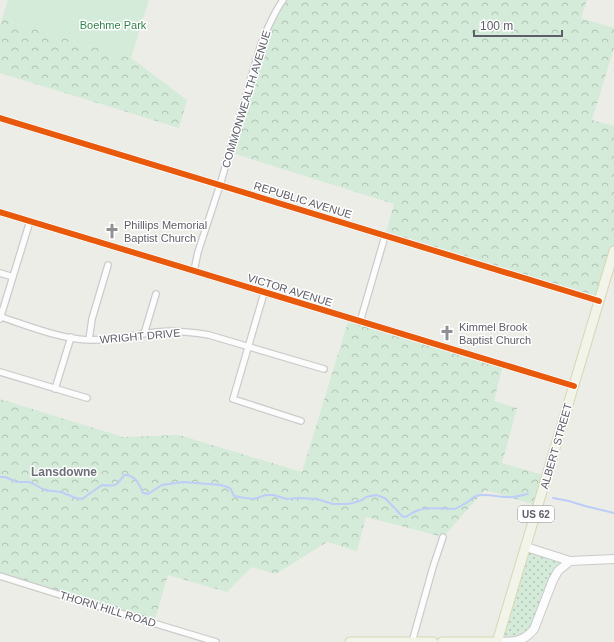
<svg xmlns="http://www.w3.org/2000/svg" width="614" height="642" viewBox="0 0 614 642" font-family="Arial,sans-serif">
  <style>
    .grass { fill: url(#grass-dots) }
    .forest { fill: url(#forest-crowns) }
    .green { fill: #d4ebd9 }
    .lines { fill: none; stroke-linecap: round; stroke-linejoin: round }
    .stream { stroke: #bccdf8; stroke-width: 2 }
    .street-casing { stroke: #cbcbcb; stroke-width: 8 }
    .secondary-casing { stroke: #cacaca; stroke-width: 10 }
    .primary-casing { stroke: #d6d7b4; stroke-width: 11 }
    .street { stroke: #fcfcfc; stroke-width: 5.5 }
    .secondary { stroke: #fcfcfc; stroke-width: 8 }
    .primary { stroke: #f2f3e9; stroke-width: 9 }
    .cycleway-casing { stroke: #fff; stroke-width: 8 }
    .cycleway { stroke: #e8590c; stroke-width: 6 }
    .labels { text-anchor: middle; stroke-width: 3; stroke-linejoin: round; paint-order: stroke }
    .shield { fill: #fff; stroke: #8e8e95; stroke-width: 1 }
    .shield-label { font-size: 10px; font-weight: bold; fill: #5d5e67 }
    .park-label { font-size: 11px; fill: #2f844c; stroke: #fff }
    .street-label { font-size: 11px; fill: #5d5e67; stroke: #fff }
    .poi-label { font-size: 11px; fill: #5d5e67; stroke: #fff; text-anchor: start }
    .neighbourhood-label { font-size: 12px; font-weight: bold; fill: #6e7079; stroke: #fff }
  </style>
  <defs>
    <pattern id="grass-dots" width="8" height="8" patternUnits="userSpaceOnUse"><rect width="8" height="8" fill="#d4ebd9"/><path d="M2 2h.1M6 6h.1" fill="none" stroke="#afc2b4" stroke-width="1.8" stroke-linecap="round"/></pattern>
    <pattern id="forest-crowns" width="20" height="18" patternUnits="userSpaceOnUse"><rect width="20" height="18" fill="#d4ebd9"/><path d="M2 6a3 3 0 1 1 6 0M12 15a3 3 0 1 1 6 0" fill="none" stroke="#afc2b4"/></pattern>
  </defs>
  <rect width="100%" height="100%" fill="#edede8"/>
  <path class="grass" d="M526 547 570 561 558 571 531 633 497 642Z"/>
  <path class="forest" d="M283 0H587L581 18 614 28V48L592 120 614 126V251L599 301 385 236 394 204 229 152 261 44Z
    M2 19 131 58 187 100 179 128 0 73V27Z
    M349 318 503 365 494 401 517 408 502 463 547 476 539 506 485 490 443 537 366 517 357 551 327 542 276 574 252 567 227 592 168 575 154 623 0 576V399L123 437 179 435 302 472Z"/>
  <path class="green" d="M8 0H149L131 58 2 19Z"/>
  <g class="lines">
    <path class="stream" d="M0 477H5L17 482H29L34 484 44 490 61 492 76 498 82 499 102 485C116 486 116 487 124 475 135 474 140 485 143 493L148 494 162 485 183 482 221 485 230 488 234 496 245 498 254 499 266 495H273L287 499 298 498 317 499 333 504H347L353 503 362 500 366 497 376 495 382 497 386 499 402 516 405 517C409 515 412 513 416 511 428 506 440 509 453 509 456 509 466 503 469 501 472 499 473 497 476 496 486 493 497 497 507 497 514 498 521 495 528 494
      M553 498 569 501 585 506 614 513"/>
    <defs>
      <path id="street" d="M0 118 599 301
        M0 212 574 386
        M194 271 198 252 220 185 261 44C267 29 273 14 283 0
        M0 273 13 277
        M264 293 233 399 301 421
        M1 317C29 326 60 339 90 340 112 340 134 335 157 332 174 330 191 332 209 335L324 369
        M0 319 30 221
        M360 322 385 236
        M144 334 156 294
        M89 340 92 319 108 265
        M0 372 87 398
        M55 389 71 337
        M0 576 54 593 216 642
        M412 642 433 567 443 537"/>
      <path id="secondary" d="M526 547 570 561
        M497 642C513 642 524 642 534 629L553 580 558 571 570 561 614 559"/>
      <path id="primary" d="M350 642H433
        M442 642H497L614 251"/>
    </defs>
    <use href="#street" class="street-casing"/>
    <use href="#secondary" class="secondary-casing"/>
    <use href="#primary" class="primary-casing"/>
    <use href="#street" class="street"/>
    <use href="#secondary" class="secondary"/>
    <use href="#primary" class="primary"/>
    <defs>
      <path id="cycleway" d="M0 118 599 301
        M0 212 574 386"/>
    </defs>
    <use href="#cycleway" class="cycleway-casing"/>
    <use href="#cycleway" class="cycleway"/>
  </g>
  <defs>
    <symbol id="church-bare" viewBox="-9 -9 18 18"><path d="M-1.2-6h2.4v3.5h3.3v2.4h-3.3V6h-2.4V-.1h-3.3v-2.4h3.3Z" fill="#8f9094" stroke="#fff" stroke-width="2.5" paint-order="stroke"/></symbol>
  </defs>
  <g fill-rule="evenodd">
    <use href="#church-bare" x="101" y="220" width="22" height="22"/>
    <use href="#church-bare" x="436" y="322" width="22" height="22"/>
  </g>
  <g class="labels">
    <rect class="shield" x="518" y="506" width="36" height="16" rx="3"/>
    <g class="shield-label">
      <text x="536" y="518">US 62</text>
    </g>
    <g class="park-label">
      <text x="113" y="29">Boehme Park</text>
    </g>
    <g class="street-label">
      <text transform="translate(246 99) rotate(-73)" y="4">COMMONWEALTH AVENUE</text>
      <text transform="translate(303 200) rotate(17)" y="4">REPUBLIC AVENUE</text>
      <text transform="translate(290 290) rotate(17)" y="4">VICTOR AVENUE</text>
      <text transform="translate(140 336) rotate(-5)" y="4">WRIGHT DRIVE</text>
      <text transform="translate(556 446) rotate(-74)" y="4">ALBERT STREET</text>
      <text transform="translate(108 609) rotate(17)" y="4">THORN HILL ROAD</text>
    </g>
    <g class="poi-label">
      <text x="124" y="229">Phillips Memorial<tspan x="124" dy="13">Baptist Church</tspan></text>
      <text x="459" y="331">Kimmel Brook<tspan x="459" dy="13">Baptist Church</tspan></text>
    </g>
    <g class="neighbourhood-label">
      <text x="64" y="476">Lansdowne</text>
    </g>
  </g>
  <path d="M474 30v6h88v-6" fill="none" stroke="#5d5e67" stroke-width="2"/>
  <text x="480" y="30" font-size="12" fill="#5d5e67" stroke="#ffffff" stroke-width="3" paint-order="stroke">100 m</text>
</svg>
